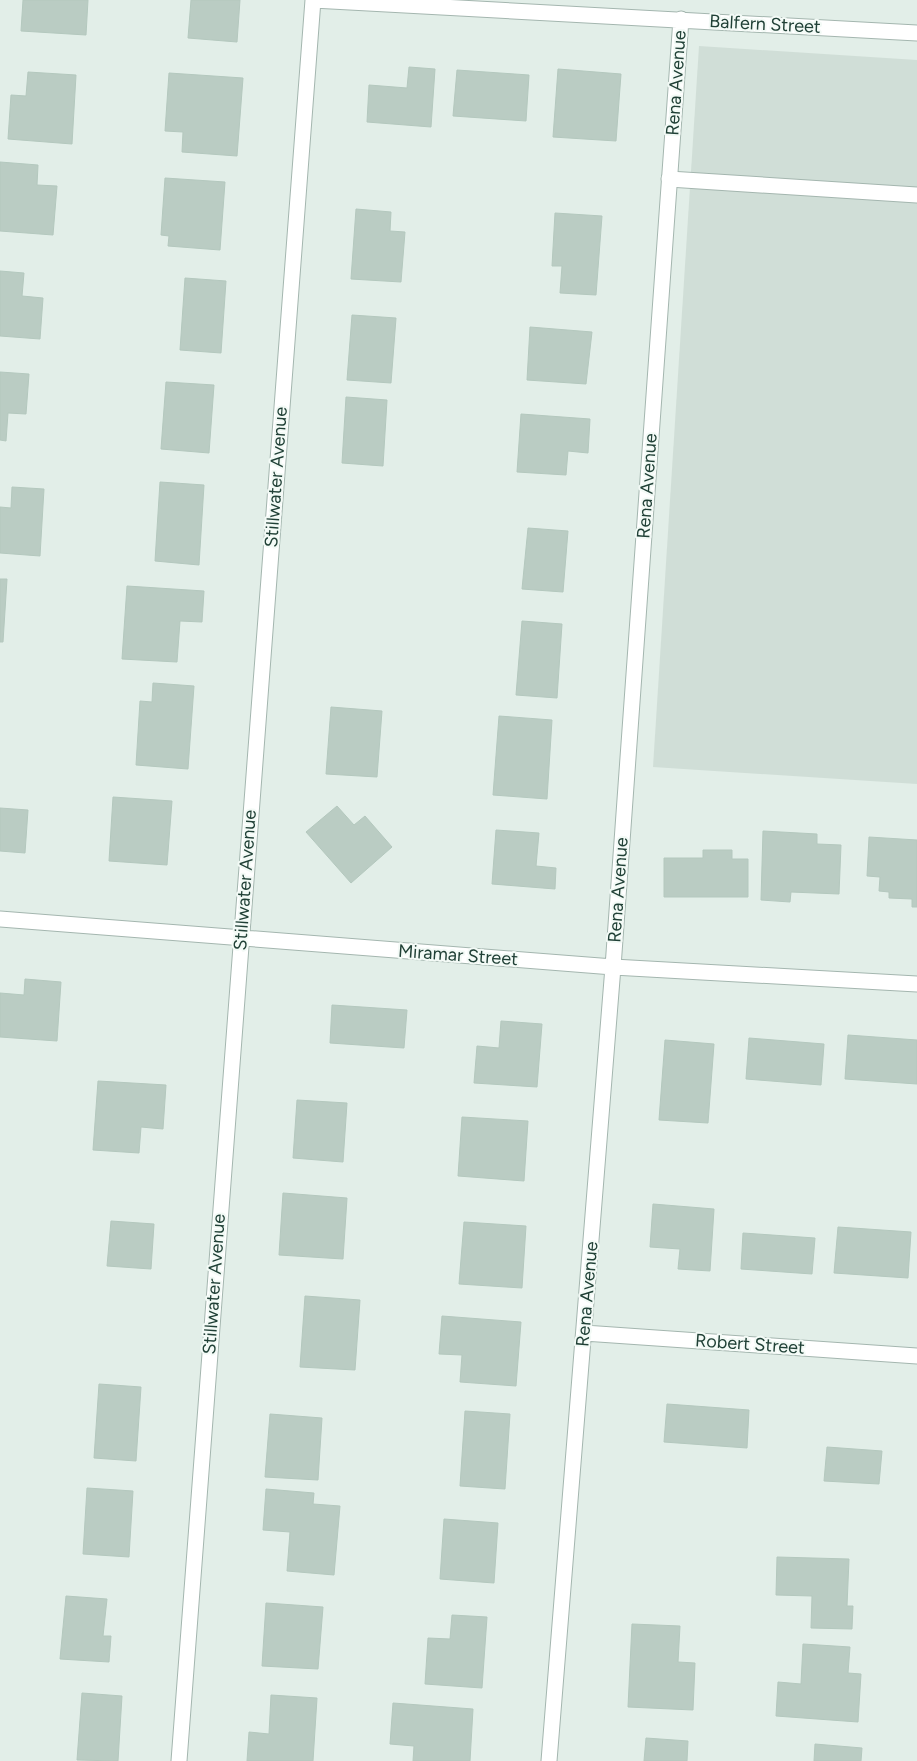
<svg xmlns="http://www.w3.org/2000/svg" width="917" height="1761" viewBox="0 0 917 1761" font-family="Figtree,sans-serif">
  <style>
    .built { fill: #d0ded7 }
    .building { fill: #baccc3; stroke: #b4c8be }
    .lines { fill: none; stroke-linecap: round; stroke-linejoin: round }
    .lane-casing { stroke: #a4b6af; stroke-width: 17 }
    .street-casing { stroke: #a4b6af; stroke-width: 17 }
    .lane { stroke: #fff; stroke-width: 15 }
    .street { stroke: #fff; stroke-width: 15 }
    .labels { text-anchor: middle; stroke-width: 4; stroke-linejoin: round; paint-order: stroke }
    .street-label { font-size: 18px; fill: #204036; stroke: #f3faf6 }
  </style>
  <rect width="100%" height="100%" fill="#e2eee8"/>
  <path class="built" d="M699 46 917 60V784L653 767Z"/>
  <path class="building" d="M23 0H88L86 35 21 31Z
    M191 0H240L237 42 188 38Z
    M409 67 435 69 431 127 367 122 369 85 407 88Z
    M558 69 621 74 616 141 553 137Z
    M457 70 529 75 526 121 453 116Z
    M28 72 76 75 72 144 8 139 11 95 26 96Z
    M169 73 243 78 237 156 182 152 183 132 165 131Z
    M0 162 38 165 37 185 57 186 53 235 0 231Z
    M165 178 225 182 220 250 168 246 169 236 161 235Z
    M356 209 391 212 390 231 405 232 401 282 351 279Z
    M555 213 602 216 596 295 560 293 562 266H552Z
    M0 271 24 273 22 296 43 298 40 339 0 336Z
    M185 278 226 281 221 353 180 350Z
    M352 315 396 318 391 383 347 380Z
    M530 327 592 332 586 384 527 380Z
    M0 372 29 374 26 414 8 413 6 441 0 440Z
    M166 382 214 385 209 453 161 449Z
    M346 397 387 400 383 466 342 463Z
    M521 414 590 419 588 453 568 451 566 475 517 472Z
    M160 482 204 485 199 565 155 561Z
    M12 487 44 489 40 556 0 553V507L11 508Z
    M528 528 568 531 563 592 522 589Z
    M0 579H7L3 642H0Z
    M127 586 204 591 202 622 180 621 177 662 122 659Z
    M522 621 562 624 557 698 516 695Z
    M153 683 194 686 188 769 136 765 140 701 152 702Z
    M331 707 382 711 377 777 326 774Z
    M499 716 552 720 547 799 493 795Z
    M113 797 172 801 167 865 109 861Z
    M337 806 354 825 365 816 392 847 351 883 306 832Z
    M0 808 28 810 25 853 0 851Z
    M496 830 539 833 536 866 556 868 555 889 492 884Z
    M763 831 817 834V844L841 845 839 894 791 892 790 902 761 900Z
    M869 837 917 840V907H912V899L889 898V892L879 891 880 877 867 876Z
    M703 850H732V859H748V897H664V858H703Z
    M25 979 61 982 57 1041 0 1037V993L24 995Z
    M332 1005 407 1010 404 1048 330 1043Z
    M501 1021 542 1024 537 1087 474 1083 477 1046 499 1048Z
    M848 1035 917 1040V1084L845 1079Z
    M749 1038 824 1044 821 1085 746 1079Z
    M665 1040 714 1044 708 1123 659 1120Z
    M98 1081 166 1085 163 1129 141 1127 139 1153 93 1150Z
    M297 1100 347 1103 343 1162 293 1158Z
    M462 1117 528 1121 524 1181 458 1176Z
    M283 1193 347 1198 343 1259 279 1255Z
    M653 1204 714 1209 710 1271 678 1269 680 1249 650 1247Z
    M111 1221 154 1224 151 1269 107 1266Z
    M464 1222 526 1226 522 1288 459 1284Z
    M838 1227 911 1232 908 1278 834 1273Z
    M743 1233 815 1238 812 1274 741 1269Z
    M305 1296 360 1300 355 1370 300 1367Z
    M442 1316 521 1322 516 1386 460 1382 462 1355 439 1354Z
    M99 1384 141 1387 136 1461 94 1458Z
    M667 1404 749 1410 747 1448 664 1442Z
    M465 1411 510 1414 505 1489 460 1486Z
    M270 1414 322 1418 318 1480 265 1477Z
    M827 1447 882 1451 879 1484 824 1481Z
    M87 1488 133 1491 129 1557 83 1554Z
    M266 1489 314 1493 313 1504 340 1506 334 1575 287 1571 290 1532 263 1530Z
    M444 1519 498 1523 494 1583 440 1579Z
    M777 1557 849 1559 847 1606H853L852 1629 811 1628 812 1596 776 1595Z
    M66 1596 107 1599 103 1636H111L109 1662 60 1659Z
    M266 1603 323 1607 318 1669 262 1666Z
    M452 1615 487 1617 482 1688 425 1684 428 1638 450 1639Z
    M632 1624 680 1626 678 1662 695 1663 693 1710 628 1707Z
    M803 1644 850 1647 848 1673 861 1674 858 1722 776 1716 778 1682 801 1684Z
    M82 1693 122 1696 118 1761 77 1760Z
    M271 1695 317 1698 313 1761H247L249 1732 269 1734Z
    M393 1703 473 1709 470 1761H413L414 1746 390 1744Z
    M646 1738 688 1741 687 1761H644Z
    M815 1744 862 1748 861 1761H814Z"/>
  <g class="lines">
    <defs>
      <path id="lane" d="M669 179 917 195"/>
      <path id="street" d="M313 0 917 33
        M0 919 613 967 917 984
        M584 1333 917 1356
        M179 1761 313 0
        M549 1761 613 967 681 19"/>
    </defs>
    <use href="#lane" class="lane-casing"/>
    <use href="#street" class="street-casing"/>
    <use href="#lane" class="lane"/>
    <use href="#street" class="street"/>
  </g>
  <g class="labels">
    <g class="street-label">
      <text transform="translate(765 24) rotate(3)" y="6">Balfern Street</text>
      <text transform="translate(676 83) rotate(-86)" y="6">Rena Avenue</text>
      <text transform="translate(276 477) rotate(-86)" y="6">Stillwater Avenue</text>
      <text transform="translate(647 486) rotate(-86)" y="6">Rena Avenue</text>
      <text transform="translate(245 880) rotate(-86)" y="6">Stillwater Avenue</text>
      <text transform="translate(618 890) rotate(-86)" y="6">Rena Avenue</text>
      <text transform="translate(458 955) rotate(4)" y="6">Miramar Street</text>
      <text transform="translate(214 1284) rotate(-86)" y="6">Stillwater Avenue</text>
      <text transform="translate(587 1294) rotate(-85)" y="6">Rena Avenue</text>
      <text transform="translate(750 1344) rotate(4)" y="6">Robert Street</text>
    </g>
  </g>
</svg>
